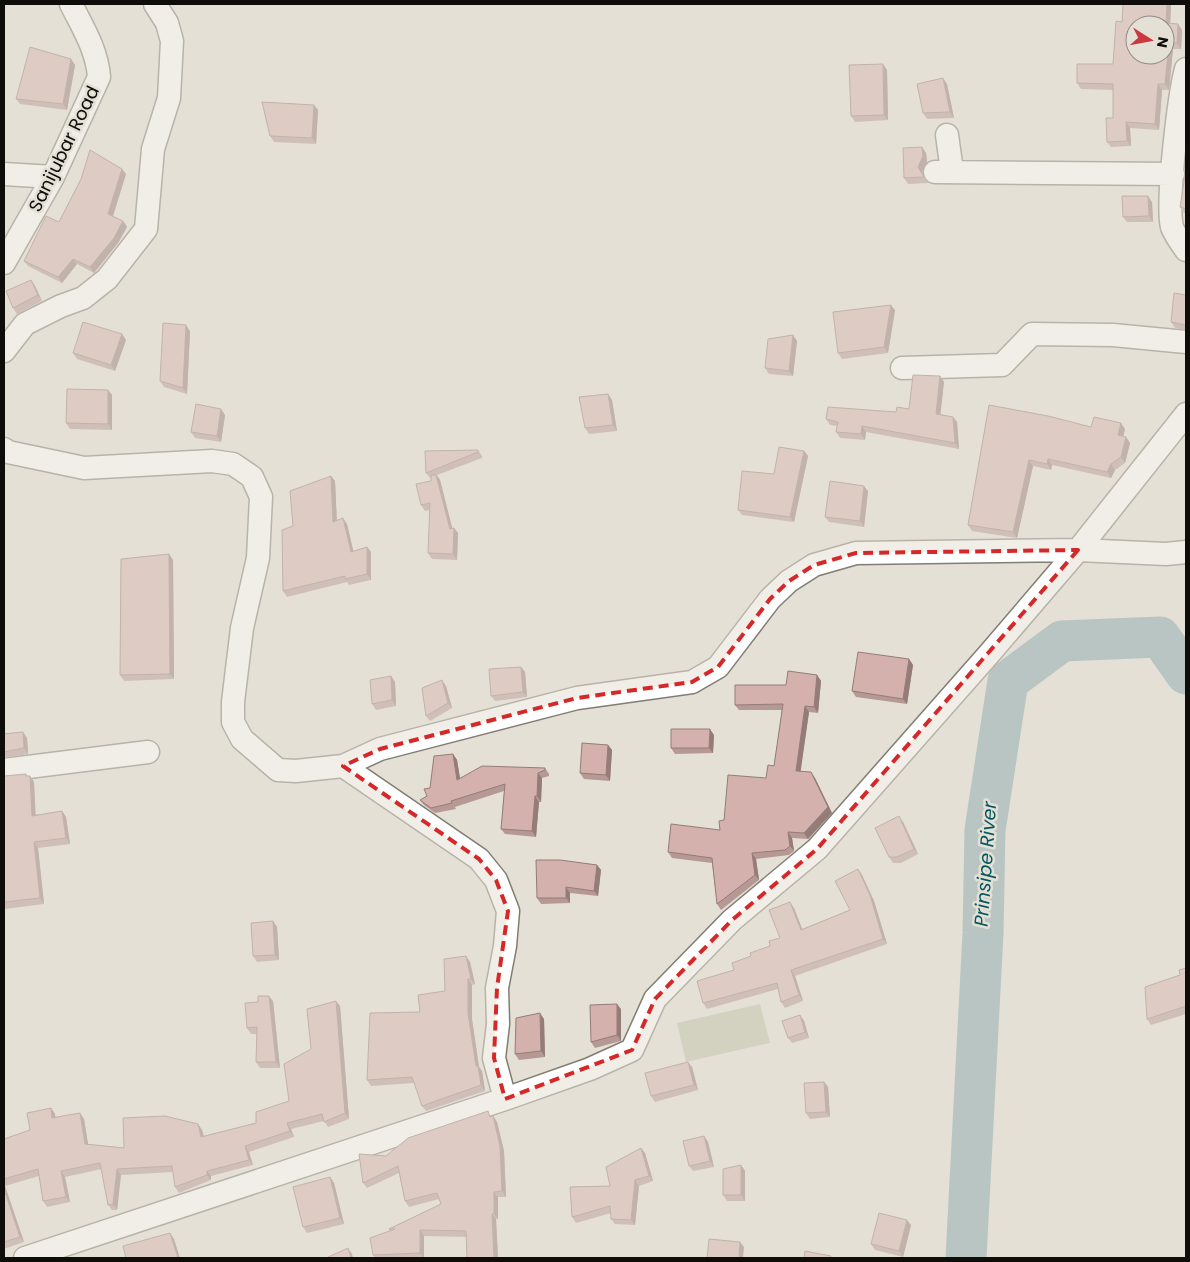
<svg xmlns="http://www.w3.org/2000/svg" width="1190" height="1262" viewBox="0 0 1190 1262" font-family="Poppins,sans-serif">
  <style>
    .grass { fill: #bdc1a6 }
    .lines { fill: none; stroke-linecap: round; stroke-linejoin: round }
    .river { stroke: #81a5ab; stroke-width: 41 }
    .minor-casing { stroke: #817d73; stroke-width: 25 }
    .minor { stroke: #fff; stroke-width: 22 }
    .wall { fill: #b69895 }
    .shaded-wall { fill: #947c79 }
    .building { fill: #d4b1ad; stroke: #947c79; fill-rule: evenodd }
    .marked { fill: none; stroke: #d62828; stroke-width: 4; stroke-dasharray: 10 6; stroke-linejoin: round }
    .labels { text-anchor: middle; stroke-width: 5; stroke-linejoin: round; paint-order: stroke }
    .street-label { font-size: 18px; fill: #0e0d09; stroke: #e5e0d5 }
    .water-label { font-size: 19px; font-style: italic; fill: #055761; stroke: #e5e0d5 }
  </style>
  <rect width="100%" height="100%" fill="#e5e0d5"/>
  <path class="grass" d="M760 1004 770 1043 686 1062 677 1023Z"/>
  <g class="lines">
    <path class="river" d="M966 1258 983 933 985 830 1008 681 1062 641 1160 637 1186 674"/>
    <defs>
      <path id="minor" d="M1186 69C1179 95 1166 203 1172 227 1175 235 1181 243 1186 250
        M947 135 952 171
        M935 172 1173 174
        M4 174 53 177
        M4 263 53 177 99 77C97 50 83 28 71 4
        M4 351 25 324 61 306 83 298 107 279 146 229 153 149 169 98 172 41 167 23 155 4
        M902 368 1002 365 1032 334 1113 335 1186 342
        M4 449 8 452 84 468 212 461 233 464 252 477 261 497 258 558 242 628 233 702V722L242 739 278 770 296 771 343 766 380 749 577 698 692 682 718 667 770 599 789 581 814 565 856 553 1078 550 1166 554 1186 552
        M343 766 479 859 496 880 508 911 505 946 497 988 498 1024 494 1058 505 1099
        M4 770 148 752
        M25 1258 505 1099 590 1069 632 1050 655 999 732 920 817 849 989 654 1078 550 1186 414"/>
    </defs>
    <use href="#minor" class="minor-casing"/>
    <use href="#minor" class="minor"/>
  </g>
  <path class="wall" d="M1123 4H1171L1170 24H1178L1182 30 1181 49H1173L1169 90H1162L1159 130 1130 128 1131 146 1111 147 1107 142 1113 118V90L1081 89 1077 83 1113 64 1122 22Z
    M71 59 75 65 67 110 20 104 16 99Z
    M887 70 888 120 855 122 851 116Z
    M947 84 954 118 927 119 923 113Z
    M318 110 316 144 274 142 270 136Z
    M922 147 926 153 927 162 922 172 928 183 908 184 904 178Z
    M1186 170V214L1184 213 1180 207Z
    M126 174 113 216 123 221 127 227 118 243 94 273 77 264 62 283 28 266 24 261 59 222Z
    M1152 202 1153 222H1127L1123 217Z
    M31 280 35 286 42 301 17 314 13 308Z
    M1186 295V330L1175 328 1171 322Z
    M895 310 888 353 842 359 838 353Z
    M190 331 187 394 164 387 160 381Z
    M122 334 126 340 115 371 77 359 73 353Z
    M793 335 797 341 793 376 769 374 765 368Z
    M940 376 944 382 940 414 953 417 957 422 959 449 866 432 865 440 840 438 836 432 837 426 830 425 826 419 896 412 909 409Z
    M108 390 112 395V430L70 429 66 423Z
    M608 394 612 400 617 431 589 434 585 428Z
    M989 405 1091 427 1125 429 1123 437H1126L1130 443 1125 463 1115 470 1111 478 1052 465 1051 470 1033 466 1017 538 972 531 968 525Z
    M225 415 221 442 195 438 191 432Z
    M478 450 482 456V458L437 475 440 480 452 528H454L458 533 457 560 432 559 428 553 430 510 425 511 421 505 431 481V478H430L426 473Z
    M804 451 808 456 794 522 742 515 738 510 774 474Z
    M331 476 335 481 337 521 347 524 353 551 367 547 371 552V580L349 585 347 582 287 597 283 591 293 526Z
    M868 491 864 527 829 522 825 517Z
    M169 554 173 560 174 679 124 681 120 675Z
    M909 659 913 665 907 704 856 697 852 691Z
    M521 667 525 672 527 697 495 701 491 696Z
    M817 675 821 681 818 713 809 712 800 771 815 778 832 813 808 839 792 838 794 851 789 855 756 859 759 880 721 910 717 904 712 863 672 858 668 852 720 830 766 778 774 766 782 710H739L735 705 786 685Z
    M391 676 395 682 396 706 376 710 372 704Z
    M446 686 452 708 430 721 426 716Z
    M23 732 27 738 28 754 4 758V734Z
    M714 735 713 753 675 754 671 748Z
    M608 745 612 750 610 781 584 779 580 773Z
    M453 754 457 760 460 778 545 768 549 774V776L542 778 541 802H539L536 837 505 834 501 829 504 791 455 807 456 809 435 813 424 805 420 800 427 796 430 788Z
    M4 776H30L34 782 35 815 62 811 66 817 70 844 38 848 44 904 5 909 4 907Z
    M903 822 918 854 901 863H893L889 857Z
    M597 865 601 870 598 896 570 893V903L541 904 537 898Z
    M858 869 862 875 874 901 887 944 795 976 803 1001 785 1008 781 1002 778 989 707 1009 703 1003 734 970 751 956 770 946 780 938 794 908 802 929 850 910Z
    M273 921 277 927 279 960 257 962 253 956Z
    M466 956 470 962 475 984 472 985V1019L479 1067 482 1071 485 1091 426 1111 422 1106 414 1083 371 1086 367 1080 420 1012 445 991Z
    M1186 968V1014L1151 1025 1147 1019Z
    M273 1001 280 1068H260L256 1062 257 1034H251L247 1028Z
    M340 1006 349 1119 328 1127 324 1121 291 1129 294 1137 249 1152 253 1165 211 1176V1180L179 1193 175 1187 173 1172 121 1175 117 1210H112L108 1205 102 1169 65 1177 70 1202 47 1207 43 1201 39 1176 5 1186 24 1242 4 1249V1139L30 1130 51 1108 55 1114V1117L80 1113 84 1119 88 1144 124 1148 198 1124 202 1130 204 1136 256 1123 289 1101 311 1049Z
    M621 1009V1041L595 1048 591 1042Z
    M800 1015 804 1021 809 1038 792 1043 788 1038Z
    M544 1019 545 1057 519 1060 515 1054Z
    M692 1067 698 1090 655 1102 651 1096Z
    M824 1082 828 1087 830 1117 810 1119 806 1113Z
    M493 1116 497 1122 504 1151 506 1197H498V1219H496L498 1258H467L466 1237 424 1236V1258H375L373 1255 390 1230 389 1229 441 1204 439 1199 409 1207 405 1201 399 1173 367 1188 363 1183 386 1156Z
    M704 1136 708 1142 714 1167 693 1171 689 1166Z
    M645 1153 653 1181 639 1186 635 1225 615 1224 611 1219V1213L576 1223 572 1217 610 1186Z
    M741 1165 745 1171V1201H727L723 1195Z
    M330 1177 334 1183 344 1224 307 1233 303 1227Z
    M911 1225 903 1257 875 1250 871 1244Z"/>
  <path class="shaded-wall" d="M1167 4H1171L1170 29 1166 23Z
    M1178 24 1182 30 1181 49 1177 43Z
    M1169 43 1173 49 1169 90 1165 84Z
    M71 59 75 65 67 110 63 104Z
    M883 64 887 70 888 120 884 115Z
    M943 78 947 84 954 118 950 112Z
    M1158 84 1162 90 1159 130 1155 124Z
    M314 105 318 110 316 144 312 138Z
    M1126 122 1130 128 1131 146 1127 141Z
    M922 147 926 153 927 162 922 172 928 183 918 167Z
    M122 169 126 174 112 219 108 214Z
    M1148 196 1152 202 1153 222 1149 216Z
    M123 221 127 227 118 243 94 273 90 267Z
    M73 259 77 264 62 283 58 277Z
    M31 280 35 286 42 301 38 295Z
    M891 305 895 310 888 353 884 347Z
    M186 325 190 331 187 394 183 388Z
    M122 334 126 340 115 371 111 365Z
    M793 335 797 341 793 376 789 371Z
    M940 376 944 382 940 419 936 414Z
    M108 390 112 395V430L108 424Z
    M608 394 612 400 617 431 613 425Z
    M221 409 225 415 221 442 217 436Z
    M953 417 957 422 959 449 955 443Z
    M1121 423 1125 429 1122 441 1118 435Z
    M862 426 866 432 865 440 861 434Z
    M1126 437 1130 443 1125 463 1121 457Z
    M804 451 808 456 794 522 790 517Z
    M1048 459 1052 465 1051 470 1047 464Z
    M1029 460 1033 466 1017 538 1013 532Z
    M1111 464 1115 470 1111 478 1107 472Z
    M436 475 440 480 454 535 450 529Z
    M331 476 335 481 337 528 333 522Z
    M864 486 868 491 864 527 860 521Z
    M343 518 347 524 355 558 351 552Z
    M454 528 458 533 457 560 453 554Z
    M367 547 371 552V580L367 574Z
    M169 554 173 560 174 679 170 674Z
    M909 659 913 665 907 704 903 699Z
    M521 667 525 672 527 697 523 692Z
    M817 675 821 681 818 713 814 707Z
    M391 676 395 682 396 706 392 700Z
    M442 680 446 686 452 708 448 703Z
    M805 706 809 712 800 776 796 771Z
    M710 729 714 735 713 753 709 748Z
    M23 732 27 738 28 754 24 748Z
    M608 745 612 750 610 781 606 775Z
    M453 754 457 760 461 785 457 780Z
    M811 772 815 778 832 813 808 839 804 833Z
    M538 773 542 778 541 802 537 796Z
    M26 774 30 780V776L34 782 36 821 32 816Z
    M535 796 539 802 536 837 532 831Z
    M62 811 66 817 70 844 66 838Z
    M899 816 903 822 918 854 914 849Z
    M788 832 792 838 794 851 790 846Z
    M34 842 38 848 44 904 40 898Z
    M752 853 756 859 759 880 755 875Z
    M597 865 601 870 598 896 594 891Z
    M858 869 862 875 874 901 887 944 883 939Z
    M566 887 570 893V903L566 898Z
    M790 902 794 908 805 936 801 930Z
    M273 921 277 927 279 960 275 955Z
    M466 956 470 962 475 984 471 979Z
    M791 970 795 976 803 1001 799 995Z
    M468 979 472 985V1019L479 1067 482 1071 485 1091 481 1085 476 1066 468 1013Z
    M269 996 273 1001 280 1068 276 1062Z
    M336 1001 340 1006 349 1119 345 1113Z
    M617 1004 621 1009V1041L617 1035Z
    M540 1013 544 1019 545 1057 541 1051Z
    M800 1015 804 1021 809 1038 805 1032Z
    M688 1062 692 1067 698 1090 694 1085Z
    M824 1082 828 1087 830 1117 826 1112Z
    M51 1108 55 1114 56 1123 52 1118Z
    M80 1113 84 1119 89 1150 85 1144Z
    M493 1116 497 1122 504 1151 506 1197 502 1191Z
    M287 1123 291 1129 294 1137 290 1131Z
    M198 1124 202 1130 205 1142 201 1137Z
    M704 1136 708 1142 714 1167 710 1161Z
    M245 1146 249 1152 253 1165 249 1160Z
    M641 1148 645 1153 653 1181 649 1176Z
    M741 1165 745 1171V1201L741 1195Z
    M117 1169 121 1175 117 1210 113 1204Z
    M61 1171 65 1177 70 1202 66 1197Z
    M207 1171 211 1176V1180L207 1175Z
    M330 1177 334 1183 344 1224 340 1218Z
    M635 1180 639 1186 635 1225 631 1220Z
    M4 1184 5 1186 24 1242 20 1237 4 1189Z
    M494 1192 498 1197V1219L494 1214Z
    M492 1214 496 1219 498 1258H494Z
    M907 1220 911 1225 903 1257 899 1251Z
    M420 1230 424 1236V1258L420 1253Z
    M170 1233 174 1239 180 1258H178Z
    M740 1242 744 1247 743 1258H739Z
    M348 1248 352 1254 353 1258H351Z"/>
  <path class="building" d="M1123 4H1167L1166 23 1178 24 1177 43H1169L1165 84H1158L1155 124 1126 122 1127 141 1107 142 1106 118H1113V84L1077 83V64H1113L1116 21 1122 22ZM1135 25H1165V55H1135Z
    M30 47 71 59 63 104 16 99Z
    M883 64 884 115 851 116 849 65Z
    M943 78 950 112 923 113 917 84Z
    M262 102 314 105 312 138 270 136Z
    M922 147 923 156 918 167 924 177 904 178 903 148Z
    M90 150 122 169 108 214 123 221 114 238 90 267 73 259 58 277 24 261 46 216 59 222 81 179Z
    M1186 170V209L1180 207Z
    M1122 196H1148L1149 216 1123 217Z
    M31 280 38 295 13 308 6 291Z
    M1174 293 1186 295V325L1171 322Z
    M891 305 884 347 838 353 833 312Z
    M83 322 122 334 111 365 73 353Z
    M163 323 186 325 183 388 160 381Z
    M793 335 789 371 765 368 768 339Z
    M913 375 940 376 936 414 953 417 955 443 862 426 861 434 836 432 838 422 826 419 828 407 896 412 897 407 909 409Z
    M67 389 108 390V424L66 423Z
    M608 394 613 425 585 428 579 397Z
    M196 404 221 409 217 436 191 432Z
    M989 405 1048 416 1091 427 1094 417 1121 423 1118 435 1126 437 1121 457 1111 464 1107 472 1048 459 1047 464 1029 460 1013 532 968 525Z
    M779 447 804 451 790 517 738 510 742 471 774 474Z
    M478 450V452L426 473 425 451Z
    M431 475H436L450 529 454 528 453 554 428 553 430 503 421 505 416 484 431 481Z
    M331 476 333 522 343 518 351 552 367 547V574L345 579V576L283 591 282 530 293 526 290 491Z
    M830 481 864 486 860 521 825 517Z
    M169 554 170 674 120 675 121 559Z
    M858 652 909 659 903 699 852 691Z
    M521 667 523 692 491 696 489 669Z
    M788 671 817 675 814 707 805 706 796 771 811 772 828 807 804 833 788 832 790 846 785 850 752 853 755 875 717 904 712 858 668 852 671 824 720 830 719 821 724 820 728 775 766 778 768 765 774 766 783 704 735 705V685H786Z
    M391 676 392 700 372 704 370 680Z
    M442 680 448 703 426 716 422 688Z
    M671 729H710L709 748H671Z
    M23 732 24 748 4 752V734Z
    M582 743 608 745 606 775 580 773Z
    M453 754 457 780 482 766 545 768V770L538 773 537 796H535L532 831 501 829 505 784 451 801 452 803 431 808 420 800 427 796 424 789 430 788 434 756Z
    M26 774V776H30L32 816 62 811 66 838 34 842 40 898 4 902V776Z
    M899 816 914 849 897 857H889L875 828Z
    M536 860H560L597 865 594 891 566 887V898H537Z
    M858 869 870 895 883 939 791 970 799 995 781 1002 777 983 703 1003 697 981 734 970 732 963 751 956 750 953 770 946 769 941 780 938 769 910 790 902 801 930 850 910 835 881Z
    M273 921 275 955 253 956 251 923Z
    M466 956 471 979H468V1013L476 1066H478L481 1085 422 1106 412 1077 367 1080 370 1013 420 1012 418 995 445 991 444 959Z
    M1186 968V1006L1147 1019 1145 987 1180 975 1179 970Z
    M258 996H269L276 1062H256L257 1027 247 1028 245 1003 258 1002Z
    M336 1001 345 1113 324 1122 322 1114 287 1123 290 1131 245 1146 249 1160 207 1171V1175L175 1187 172 1166 117 1169 113 1204 108 1205 100 1163 61 1171 66 1197 43 1201 38 1169 4 1179V1139L30 1130 27 1113 51 1108 52 1118 80 1113 85 1144 124 1148 123 1118 165 1116 198 1124 201 1137 256 1123V1112L289 1101 284 1064 311 1049 307 1009Z
    M617 1004V1035L591 1042 590 1005Z
    M540 1013 541 1051 515 1054 516 1018Z
    M800 1015 805 1032 788 1038 782 1021Z
    M688 1062 694 1085 651 1096 645 1073Z
    M824 1082 826 1112 806 1113 804 1083Z
    M488 1111 490 1117 493 1116 500 1146 502 1191 494 1192V1214H492L494 1258H467L466 1231 420 1230V1253L373 1255 370 1238 395 1229H389L441 1204 437 1193 405 1201 398 1166 363 1183 359 1154 386 1156 408 1138Z
    M704 1136 710 1161 689 1166 683 1141Z
    M641 1148 649 1176 635 1180 631 1220 611 1219 610 1206 572 1217 570 1187 610 1186 606 1167Z
    M741 1165V1195H723V1169Z
    M330 1177 340 1218 303 1227 293 1187Z
    M4 1189 20 1237 4 1242Z
    M879 1213 907 1220 899 1251 871 1244Z
    M170 1233 178 1258H126L123 1246Z
    M709 1239 740 1242 739 1258H707Z
    M348 1248 351 1258H326Z
    M805 1251 831 1256 830 1258H804Z"/>
  <path d="M0 0H1190V1262H0ZM1078 550 817 849 732 920 655 999 632 1050 505 1099 494 1058 497 988 508 911 496 880 479 859 343 766 380 749 577 698 692 682 718 667 770 599 789 581 814 565 856 553Z" fill="#e5e0d5" fill-opacity=".55" fill-rule="evenodd"/>
  <path class="marked" d="M1078 550 817 849 732 920 655 999 632 1050 505 1099 494 1058 497 988 508 911 496 880 479 859 343 766 380 749 577 698 692 682 718 667 770 599 789 581 814 565 856 553Z"/>
  <g class="labels">
    <g class="street-label">
      <text transform="translate(64 149) rotate(-64)" y="6">Sanijubar Road</text>
    </g>
    <g class="water-label">
      <text transform="translate(985 864) rotate(-86)" y="7">Prinsipe River</text>
    </g>
  </g>
  <rect width="1190" height="1262" fill="none" stroke="#0e0d09" stroke-width="10"/>
  <g transform="translate(1150 40) rotate(101)"><circle r="24" fill="#e5e0d5" stroke="#8f8c83"/>
  <path d="M0-4L9 19L0 12L-9 19Z" fill="#c9393d"/>
  <text y="-8" font-size="14" font-weight="bold" text-anchor="middle" fill="#0e0d09">N</text>
  </g>
</svg>
